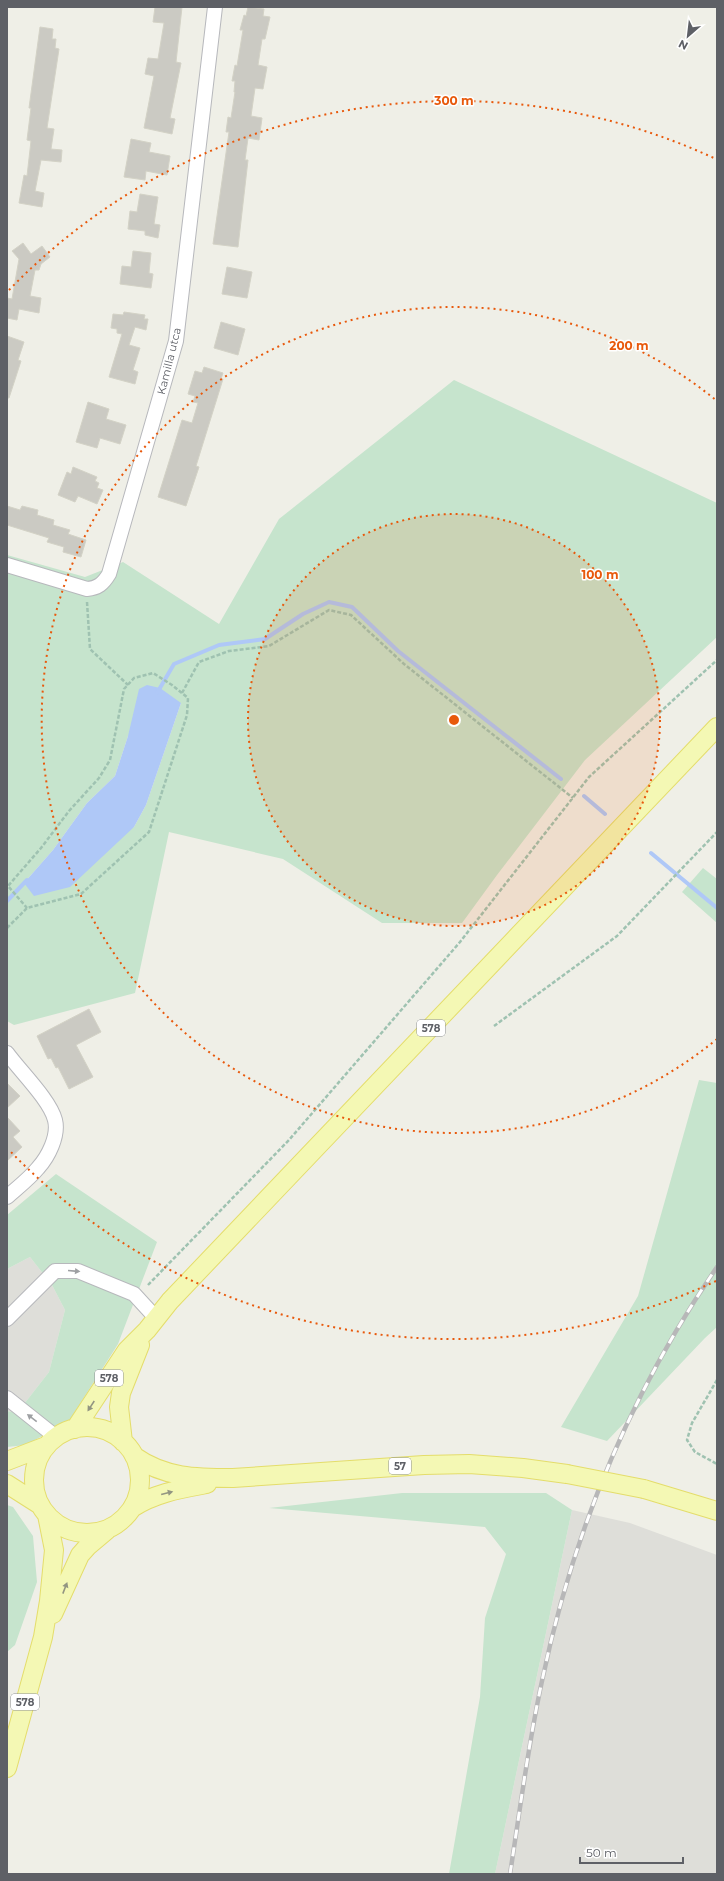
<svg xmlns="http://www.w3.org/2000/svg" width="724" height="1881" viewBox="0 0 724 1881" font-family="Montserrat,sans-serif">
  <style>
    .industrial { fill: #deded9 }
    .green { fill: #c6e4cd; fill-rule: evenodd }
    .water { fill: #afc8f7 }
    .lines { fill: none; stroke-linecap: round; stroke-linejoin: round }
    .stream { stroke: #afc8f7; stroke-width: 4 }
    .building { fill: #cbcac3; stroke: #d3d2c6 }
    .minor-casing { stroke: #b7b8bc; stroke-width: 16 }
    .major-casing { stroke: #e4dd6b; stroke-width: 20 }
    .path { stroke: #9fc2b1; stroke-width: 2.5; stroke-dasharray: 4 2; stroke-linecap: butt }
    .minor { stroke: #fff; stroke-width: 14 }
    .major { stroke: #f4f8b4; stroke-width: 18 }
    .rail-casing { stroke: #b7b7b8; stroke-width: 4.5 }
    .rail { stroke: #fff; stroke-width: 3; stroke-dasharray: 9; stroke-linecap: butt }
    .major-bridge-casing { stroke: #e4dd6b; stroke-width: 20; stroke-linecap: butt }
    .major-bridge { stroke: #f4f8b4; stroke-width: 18 }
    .oneway { fill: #9ea0a3 }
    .oneway2 { fill: #929581 }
    .ring { fill: none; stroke: #e8590c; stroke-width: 2; stroke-dasharray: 2 4 }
    .labels { text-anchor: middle; stroke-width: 3; stroke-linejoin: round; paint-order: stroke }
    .shield { fill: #fff; stroke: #8e9094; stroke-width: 1 }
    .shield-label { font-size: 10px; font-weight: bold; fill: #5e6066 }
    .street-label { font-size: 11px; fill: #5e6066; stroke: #fff }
    .centre { fill: #e8590c; stroke: #fff; stroke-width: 2 }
    .ring-label { font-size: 12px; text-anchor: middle; font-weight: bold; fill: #e8590c; stroke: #fff; stroke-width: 3; stroke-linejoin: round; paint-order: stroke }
  </style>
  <rect width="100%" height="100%" fill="#efefe7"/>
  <path class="industrial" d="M30 1257 52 1285 65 1310 49 1372 17 1413 7 1411V1269Z
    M572 1510 630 1523 717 1555V1874H495Z"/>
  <path class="green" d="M454 380 717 503V637L585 760 497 875 462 923H382L283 859 169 832 135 993 14 1025 7 1021V555L85 577 123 562 219 624 279 519ZM181 703 146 805 134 827 24 883 53 850 87 803 115 776 128 736Z
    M703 868 717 879V923L682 892Z
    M699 1080 717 1083V1327L705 1338 607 1441 561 1427 638 1296Z
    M56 1174 157 1242 118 1344 69 1421 26 1445 7 1447V1411L17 1413 49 1372 65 1310 52 1285 30 1257 7 1269V1215Z
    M402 1493H546L572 1510 495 1874H449L480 1697 485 1618 506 1554 485 1527 269 1508Z
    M7 1505 13 1507 33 1536 37 1582 15 1645 7 1652Z"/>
  <path class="water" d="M147 685 160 688 181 703 146 805 134 827 70 887 34 896 24 883 53 850 87 803 115 776 128 736 139 689Z"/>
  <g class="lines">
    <path class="stream" d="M157 693 174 664 219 645 265 639 303 614 329 602 352 607 398 651 561 779
      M584 796 605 814
      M651 853 717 908
      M7 901 27 880"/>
  </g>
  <path class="building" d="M155 7H182L176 62 181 63 170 118 175 119 172 134 144 128 154 76 145 74 148 58 158 59 164 23 153 22Z
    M248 7 264 9 263 16 270 17 265 39H262L258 65 267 67 263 89 255 88 251 116 262 118 259 140 248 138 245 160H248L238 247 213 244 229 132H226L228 117 231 118 235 92H234L235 81H232L235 65 237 66 243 30H240L244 15 246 16Z
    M40 27 53 29 52 39H56L55 48 59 49 47 128 54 129 51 149 62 150 61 162 41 160 35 191 44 193 42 207 19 203 24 175 27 176 31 141 27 140 31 108H29Z
    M131 139 151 143 149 152 170 156 167 175 146 171 145 180 124 177Z
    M140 194 158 197 154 224 160 225 158 238 145 235V231L128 229 130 211 137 212Z
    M23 243 31 254 42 246 50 257 41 264 39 270H35L30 296 41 298 39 313 19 309 17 320 7 318V298L12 299 19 259 12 251Z
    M133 251 151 253 149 273 153 274 151 288 120 284 122 266 131 267Z
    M227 267 252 272 247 298 222 294Z
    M124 312 145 315 144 319H148L146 330 135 327 129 345 140 348 133 370 138 372 135 384 109 377 122 334 117 333V329L111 328 113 314 123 315Z
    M221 322 245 329 238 355 214 348Z
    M7 336 24 342 18 360 21 361 9 398H7Z
    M204 367 223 373 221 379H223L196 466 199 467 186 506 158 497 182 420 192 423 198 403 193 402 195 396 188 394 195 371 202 373Z
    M88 402 109 409 106 419 126 425 120 444 100 438 97 448 76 442Z
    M73 467 97 477 95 481 99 483 97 488 103 490 97 504 78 496 75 502 58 495 67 472 71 474Z
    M7 506 20 510 22 506 38 510 37 515 54 520 53 525 70 530 68 534 86 540 81 557 63 552 64 547 47 542 49 538 7 525Z
    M89 1009 101 1032 76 1045 93 1077 69 1089 58 1067 56 1068 51 1058 48 1059 37 1036Z
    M7 1083 20 1096 7 1108Z
    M7 1117 20 1131 13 1137 22 1147 7 1161Z"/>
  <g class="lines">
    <defs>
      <path id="minor" d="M7 565 87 589C98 588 103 584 109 574L176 341 215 7
        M7 1053C20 1071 50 1100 55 1120 59 1136 48 1157 38 1168 29 1179 17 1188 7 1197
        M7 1319 55 1271H78L134 1294 156 1318
        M7 1398 56 1437"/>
      <path id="major" d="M34 1480a53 53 0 1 1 106 0a53 53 0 1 1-106 0Z
        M75 1429 127 1350 147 1330 170 1301 717 727
        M123 1442 119 1407 121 1393 140 1345
        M134 1456C165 1478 196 1478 233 1478L424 1465 469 1464 523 1468 567 1474
        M7 1461 46 1446
        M7 1484 40 1505
        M644 1489 717 1511
        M132 1508C155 1493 180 1489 207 1484
        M53 1614 80 1555 88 1546 107 1530
        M7 1768 43 1637 49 1601 54 1550 47 1515"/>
    </defs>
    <use href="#minor" class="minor-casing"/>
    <use href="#major" class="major-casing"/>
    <path class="path" d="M87 602 90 649 128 685
      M182 693 199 662 229 651 269 646 329 610 351 615 404 664 573 798
      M7 928 27 908 81 894 149 832 187 715 188 698 172 685 153 673 134 678 124 689 110 760 99 778 69 811 41 848 8 886 27 908
      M494 1026 617 936 717 832
      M148 1285 289 1140 460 942 589 777 717 660
      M717 1380 692 1423 687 1440 695 1452 717 1464"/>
    <use href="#minor" class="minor"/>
    <use href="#major" class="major"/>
    <defs>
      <path id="rail" d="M510 1874C520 1810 528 1745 542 1681 573 1532 631 1392 717 1267"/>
    </defs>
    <use href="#rail" class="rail-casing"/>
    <use href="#rail" class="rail"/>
    <defs>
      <path id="major-bridge" d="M567 1474 644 1489"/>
    </defs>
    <use href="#major-bridge" class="major-bridge-casing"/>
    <use href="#major-bridge" class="major-bridge"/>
  </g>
  <defs><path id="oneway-solid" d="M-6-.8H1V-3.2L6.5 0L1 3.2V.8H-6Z"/></defs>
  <g class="oneway">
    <use href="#oneway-solid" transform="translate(74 1271) rotate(5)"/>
    <use href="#oneway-solid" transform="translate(32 1418) rotate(-142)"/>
  </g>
  <g class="oneway2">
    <use href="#oneway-solid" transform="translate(91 1406) rotate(123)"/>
    <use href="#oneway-solid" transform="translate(167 1493) rotate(-14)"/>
    <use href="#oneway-solid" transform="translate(65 1588) rotate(-69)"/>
  </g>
  <circle cx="454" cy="720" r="206" fill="#e8590c" fill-opacity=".12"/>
  <g class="ring">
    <circle cx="454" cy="720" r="206"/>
    <path d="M717 1039A413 413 0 1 1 717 401"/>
    <path d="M716 1281A619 619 0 0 1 9 1150M9 290A619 619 0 0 1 716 159"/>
  </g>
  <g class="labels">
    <g class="shield">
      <rect x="417" y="1020" width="28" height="16" rx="3"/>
      <rect x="95" y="1370" width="28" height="16" rx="3"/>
      <rect x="389" y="1458" width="22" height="16" rx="3"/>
      <rect x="11" y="1694" width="28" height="16" rx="3"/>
    </g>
    <g class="shield-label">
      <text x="431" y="1032">578</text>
      <text x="109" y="1382">578</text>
      <text x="400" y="1470">57</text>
      <text x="25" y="1706">578</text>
    </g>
    <g class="street-label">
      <text transform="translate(169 361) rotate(-76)" y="4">Kamilla utca</text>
    </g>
  </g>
  <circle cx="454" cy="720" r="6" class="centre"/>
  <g class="ring-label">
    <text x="454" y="105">300 m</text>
    <text x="629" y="350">200 m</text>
    <text x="600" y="579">100 m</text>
  </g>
  <rect width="724" height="1881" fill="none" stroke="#5e6066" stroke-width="16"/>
  <g transform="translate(688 36) rotate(208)" stroke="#ffffff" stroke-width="3" paint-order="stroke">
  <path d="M0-3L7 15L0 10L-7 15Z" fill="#5e6066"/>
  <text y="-6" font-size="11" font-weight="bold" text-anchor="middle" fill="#5e6066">N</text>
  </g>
  <path d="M580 1857v6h103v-6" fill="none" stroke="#5e6066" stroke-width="2"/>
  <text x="586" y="1857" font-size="12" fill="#5e6066" stroke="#ffffff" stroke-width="3" paint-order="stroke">50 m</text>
</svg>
